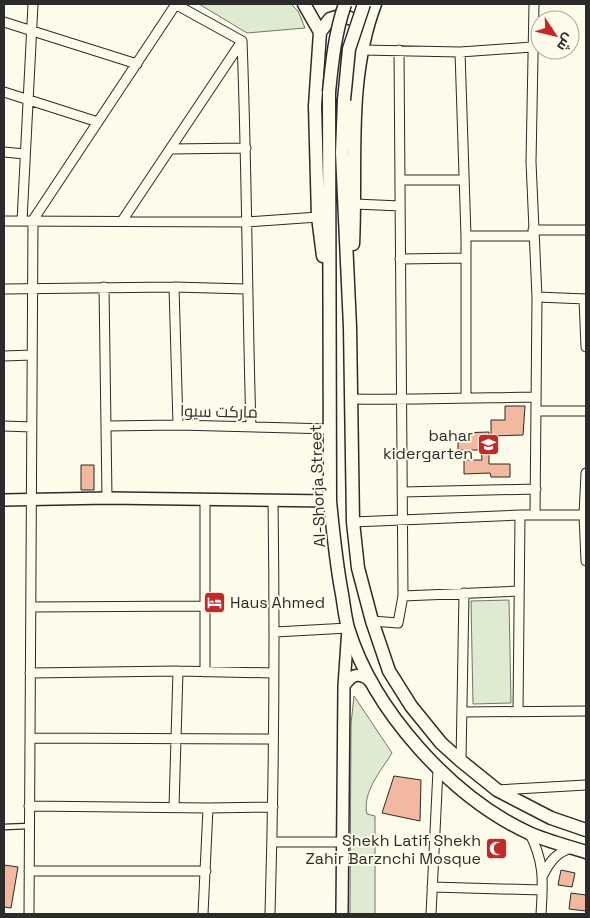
<svg xmlns="http://www.w3.org/2000/svg" width="590" height="918" viewBox="0 0 590 918" font-family="'Space Grotesk',Cairo,sans-serif">
  <style>
    .green { fill: #deebd1; stroke: #74746e }
    .building { fill: #f2b8a0; stroke: #2b2b2b }
    .lines { fill: none; stroke-linecap: round; stroke-linejoin: round }
    .lane-casing { stroke: #2b2b2b; stroke-width: 7 }
    .street-casing { stroke: #2b2b2b; stroke-width: 11 }
    .secondary-casing { stroke: #2b2b2b; stroke-width: 14 }
    .primary-casing { stroke: #2b2b2b; stroke-width: 15 }
    .lane { stroke: #fdfbea; stroke-width: 4.5 }
    .street { stroke: #fdfbea; stroke-width: 9 }
    .secondary { stroke: #fdfbea; stroke-width: 11 }
    .primary { stroke: #fdfbea; stroke-width: 12 }
    .primary-bridge-casing { stroke: #2b2b2b; stroke-width: 15; stroke-linecap: butt }
    .primary-bridge { stroke: #fdfbea; stroke-width: 12 }
    .labels { text-anchor: middle; stroke-width: 4; stroke-linejoin: round; paint-order: stroke }
    .street-label { font-size: 16px; fill: #2b2b2b; stroke: #fdfbea }
    .poi-label { font-size: 16px; fill: #2b2b2b; stroke: #fdfbea; text-anchor: end }
  </style>
  <rect width="100%" height="100%" fill="#fdfbea"/>
  <path class="green" d="M199 4H291L298 11 305 28 247 33Z
    M509 600 511 703 473 704 471 601Z
    M354 696 392 753C381 771 362 792 367 814L375 816V914H350L351 724Z"/>
  <path class="building" d="M505 406H525L523 435 491 436V420H505Z
    M489 432V464H510V477H491L490 473 464 474V460H482L481 450H458V433Z
    M81 465H94V490H81Z
    M394 776 421 780 420 821 382 813Z
    M4 865 18 867 11 908 4 907Z
    M561 870 575 873 572 887 558 885Z
    M571 893 586 895V911L569 909Z"/>
  <g class="lines">
    <defs>
      <path id="lane" d="M4 827 29 826"/>
      <path id="street" d="M175 4 242 41
        M534 4 531 162 537 297 535 515
        M4 22 137 64
        M242 41C247 170 247 298 251 427
        M362 50 460 52 532 47
        M460 52 466 236V398
        M4 92 98 122
        M171 149 246 148
        M4 152 25 154
        M400 180H464
        M355 204 400 206
        M4 221 246 222 318 217
        M22 221 33 4
        M122 221 242 41
        M533 230H586
        M466 236H533
        M400 259 466 258
        M104 287 107 498
        M174 287 178 425
        M4 289 174 287 247 289
        M537 297 586 299
        M584 299 586 347
        M4 356 32 355
        M351 399C413 400 475 398 536 397
        M537 411H586
        M4 426 32 427
        M106 426 178 425 331 429
        M586 473 584 515 586 561
        M402 492 536 489
        M353 522 520 515H586
        M403 596 519 591
        M31 607 206 606
        M372 621 398 623 403 596 399 50
        M275 632 348 628
        M205 672V499
        M30 673 178 671 273 673
        M518 711 520 515
        M463 712 586 711
        M30 738 273 739
        M461 761 464 593
        M497 790 586 785
        M29 806 208 808 273 807
        M174 807 178 671
        M529 832C545 863 543 881 541 914
        M272 842H343
        M29 871H206
        M543 875C550 861 557 852 572 848
        M432 887 542 890
        M29 914 33 220 176 4
        M203 914 208 808
        M270 914C274 776 275 638 273 500
        M431 914 438 770"/>
      <path id="secondary" d="M4 500 107 498 330 501
        M344 686C353 672 362 672 373 684
        M342 914 344 686 348 628"/>
      <path id="primary" d="M304 4 320 32 315 106 318 217 323 256
        M320 32 330 19 343 15 356 21 362 33
        M329 92 330 501C333 532 336 563 342 594 344 606 345 617 348 628 373 710 451 797 529 833 547 841 567 846 586 852
        M344 100 342 153 350 327 353 522 358 568 372 621 389 671 411 706 441 743 461 761 497 790 551 818 586 830
        M353 244C357 164 346 81 375 4"/>
    </defs>
    <use href="#lane" class="lane-casing"/>
    <use href="#street" class="street-casing"/>
    <use href="#secondary" class="secondary-casing"/>
    <use href="#primary" class="primary-casing"/>
    <use href="#lane" class="lane"/>
    <use href="#street" class="street"/>
    <use href="#secondary" class="secondary"/>
    <use href="#primary" class="primary"/>
    <defs>
      <path id="primary-bridge" d="M329 92C332 62 335 33 345 4
        M344 100 349 49 364 4"/>
    </defs>
    <use href="#primary-bridge" class="primary-bridge-casing"/>
    <use href="#primary-bridge" class="primary-bridge"/>
  </g>
  <defs>
    <symbol id="school-square" viewBox="-11 -11 22 22"><rect x="-9" y="-9" width="18" height="18" rx="4" fill="#c62828" stroke="#fdfbea"/><path d="M0-5L7-2L0 1L-7-2ZM-4 1L0 2.5L4 1V4Q0 6-4 4Z" fill="#fff"/></symbol>
    <symbol id="hotel-square" viewBox="-11 -11 22 22"><rect x="-9" y="-9" width="18" height="18" rx="4" fill="#c62828" stroke="#fdfbea"/><path d="M-6-4.5h1.5V1H6V5H4.5V3h-9V5H-6ZM-4 0a1.8 1.8 0 1 1 3.6 0ZM.5 0V-2.5h3Q6-2.5 6 0Z" fill="#fff"/></symbol>
    <symbol id="mosque-square" viewBox="-11 -11 22 22"><rect x="-9" y="-9" width="18" height="18" rx="4" fill="#c62828" stroke="#fdfbea"/><path d="M3.5-4.9A6 6 0 1 0 3.5 4.9A5 5 0 1 1 3.5-4.9Z" fill="#fff"/></symbol>
  </defs>
  <g fill-rule="evenodd">
    <use href="#school-square" x="476" y="432" width="25" height="25"/>
    <use href="#hotel-square" x="202" y="590" width="25" height="25"/>
    <use href="#mosque-square" x="484" y="836" width="25" height="25"/>
  </g>
  <g class="labels">
    <g class="street-label">
      <text transform="translate(219 411) rotate(1)" y="6">مارکت سیوا</text>
      <text transform="translate(317 486) rotate(-92)" y="6">Al-Shorja Street</text>
    </g>
    <g class="poi-label">
      <text x="473" y="441">bahar<tspan x="473" dy="18">kidergarten</tspan></text>
      <text x="230" y="608" text-anchor="start">Haus Ahmed</text>
      <text x="481" y="846">Shekh Latif Shekh<tspan x="481" dy="18">Zahir Barznchi Mosque</tspan></text>
    </g>
  </g>
  <rect width="590" height="918" fill="none" stroke="#2b2b2b" stroke-width="10"/>
  <g transform="translate(555 35) rotate(125)"><circle r="24" fill="#fdfbea" stroke="#a9a89e"/>
  <path d="M0-4L9 19L0 12L-9 19Z" fill="#c62828"/>
  <text y="-8" font-size="14" font-weight="bold" text-anchor="middle" fill="#2b2b2b">ش</text>
  </g>
</svg>
